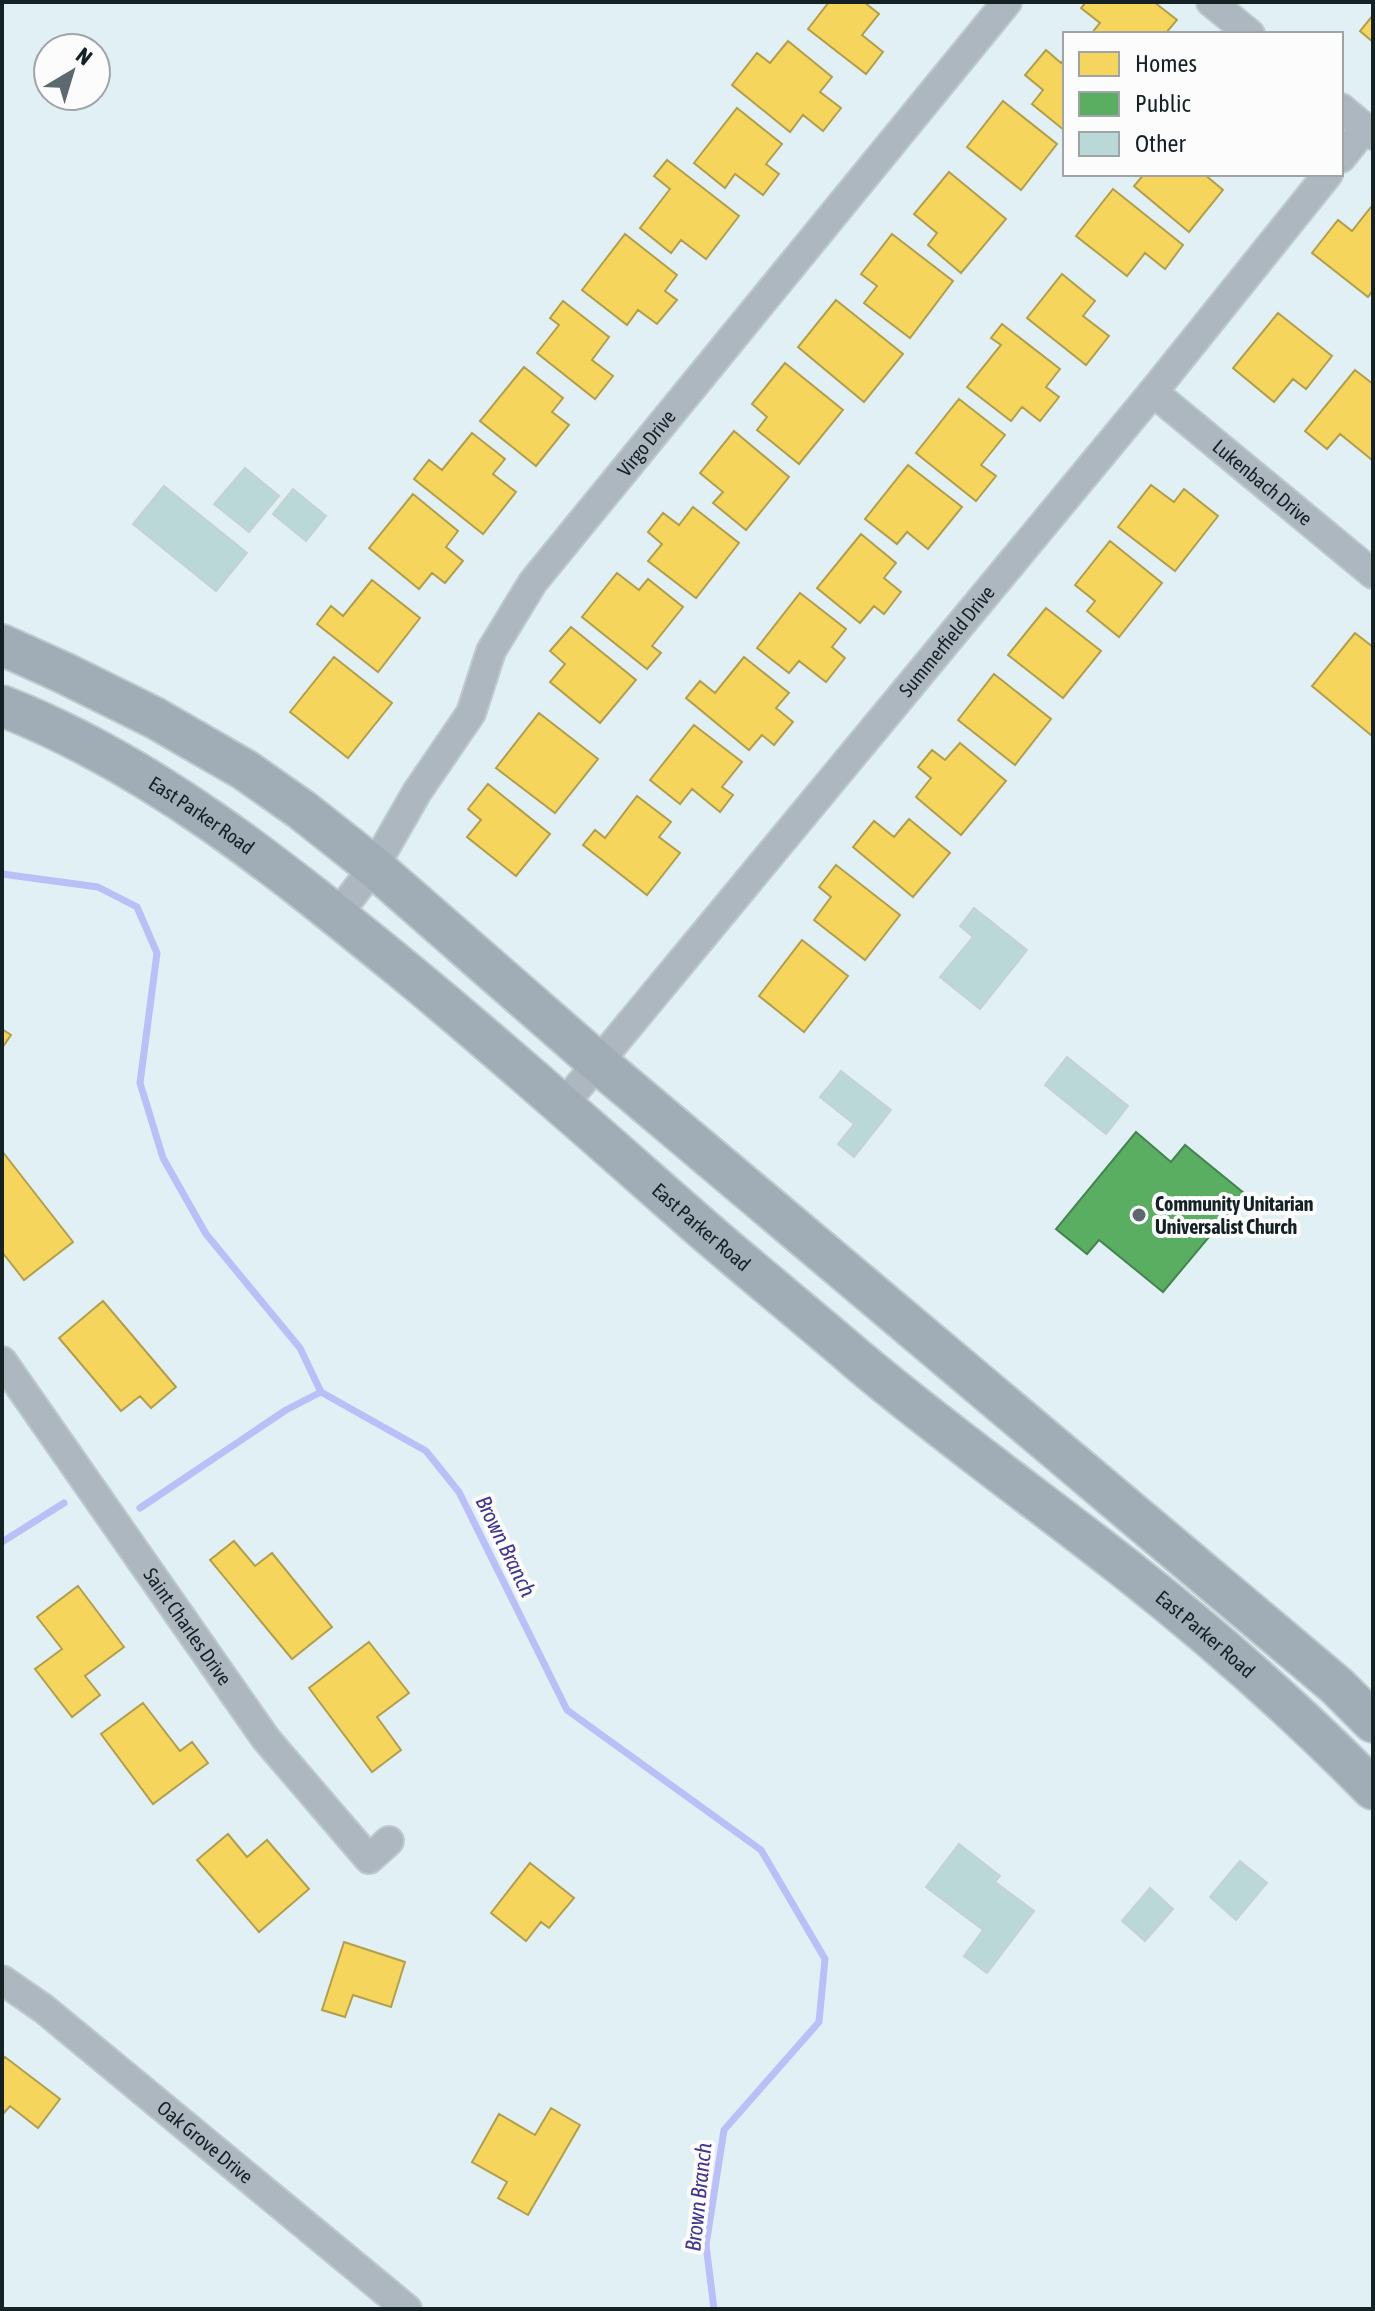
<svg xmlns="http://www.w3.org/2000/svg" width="1375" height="2311" viewBox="0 0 1375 2311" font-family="'Asap Condensed',sans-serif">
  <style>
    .homes { fill: #f6d55c; stroke: #b29f4c; stroke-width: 2 }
    .public { fill: #5aae61; stroke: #45844f; stroke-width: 2 }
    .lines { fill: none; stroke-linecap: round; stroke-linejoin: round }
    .stream { stroke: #babff7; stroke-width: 7 }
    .building { fill: #bad8d7; stroke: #c4d2d3; stroke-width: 2 }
    .street-casing { stroke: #becace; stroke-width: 32 }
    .secondary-casing { stroke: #becace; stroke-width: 44 }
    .street { stroke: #adb7bf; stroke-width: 28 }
    .secondary { stroke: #a0acb6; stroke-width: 40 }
    .poi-dot { fill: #5c696e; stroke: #fcfcfc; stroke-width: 3 }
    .labels { text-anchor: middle; stroke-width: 8; stroke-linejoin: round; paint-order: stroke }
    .street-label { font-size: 20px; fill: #142125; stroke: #fcfcfc }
    .poi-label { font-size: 20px; font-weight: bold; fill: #142125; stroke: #fcfcfc; text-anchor: start }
    .water-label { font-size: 22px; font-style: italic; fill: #423890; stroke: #fcfcfc }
  </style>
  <rect width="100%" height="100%" fill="#e1f0f5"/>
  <path class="homes" d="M829 2H864L879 14 862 35 883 52 866 74 808 29Z
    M1086 2H1154L1177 20 1165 34H1091L1100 23 1081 8Z
    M1373 15V42L1360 31Z
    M788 41 832 77 820 92 841 108 823 131 803 115 790 132 732 85 757 53 770 63Z
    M1046 50 1061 63 1065 58V131L1032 104 1043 90 1025 75Z
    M1003 101 1057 144 1021 190 967 147Z
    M737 108 782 144 766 164 779 174 763 195 735 174 725 188 694 163Z
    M667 160 739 216 706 259 681 240 671 253 640 228 670 189 654 176Z
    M949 172 1006 219 961 273 928 245 937 233 914 214Z
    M1144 174H1204L1223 190 1189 232 1134 186Z
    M1113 189 1183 245 1165 269 1145 253 1127 276 1076 236Z
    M1371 207 1373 209V290L1368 297 1312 253 1338 220 1352 231Z
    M625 234 677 275 665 291 677 300 657 324 638 310 627 325 582 290Z
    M892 234 953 281 910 338 864 303 877 286 861 274Z
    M1062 274 1095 301 1083 316 1109 336 1086 365 1027 318Z
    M836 300 903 354 864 402 798 347Z
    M563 301 609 337 592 360 613 376 595 399 537 353 559 325 550 318Z
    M1278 313 1332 356 1306 389 1293 379 1274 402 1233 368Z
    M1002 324 1060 369 1046 387 1059 397 1040 421 1022 407 1011 421 967 387 1001 345 991 338Z
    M785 363 843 410 799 464 757 430 767 417 752 404Z
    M524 367 563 398 552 412 569 425 536 466 480 421Z
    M1355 370 1373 384 1372 460 1340 434 1327 449 1305 431Z
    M959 399 1005 435 981 465 996 476 976 501 916 453Z
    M734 431 789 477 746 530 713 503 723 492 700 473Z
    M472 433 505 459 493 474 516 492 483 534 414 479 429 460 442 470Z
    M908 465 962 507 928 549 907 532 897 544 865 519Z
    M1151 485 1174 502 1184 489 1218 516 1175 571 1118 527Z
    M413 494 458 531 446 547 463 561 445 583 432 573 419 589 369 548Z
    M693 507 739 543 696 598 648 561 662 544 648 532 663 513 679 525Z
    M861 534 896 563 884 578 901 592 884 614 874 606 860 623 817 588Z
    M1110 541 1162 583 1119 637 1087 611 1095 601 1075 585Z
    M617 573 639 590 648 579 683 607 652 646 661 653 647 669 582 617Z
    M372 580 420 618 378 672 317 624 331 606 343 616Z
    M800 593 846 629 832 647 845 658 826 682 799 661 789 673 757 648Z
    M1046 608 1101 651 1063 698 1008 655Z
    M571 627 636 680 600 723 550 682 565 664 550 651Z
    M1355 633 1373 647 1372 736 1312 686Z
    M334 657 392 703 348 758 290 712Z
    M744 657 789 693 776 708 793 722 774 745 762 735 749 750 686 698 700 681 715 693Z
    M994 674 1051 719 1015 765 958 720Z
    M539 713 598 759 555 813 496 768Z
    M694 725 742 762 722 787 733 795 720 812 692 789 680 804 650 780Z
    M960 743 1006 781 961 835 916 797 931 778 918 767 932 750 945 760Z
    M488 784 550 834 516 876 467 837 481 820 468 809Z
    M637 796 671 822 659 837 680 853 647 895 583 845 595 830 605 838Z
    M909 819 950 853 913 897 853 847 874 821 894 837Z
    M836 865 900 915 865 960 814 920 831 897 819 887Z
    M802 940 848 976 804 1032 759 996Z
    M2 1029 11 1035 2 1048Z
    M2 1151 73 1242 24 1280 2 1252Z
    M103 1301 176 1387 151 1408 140 1396 121 1411 59 1338Z
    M234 1541 255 1566 272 1553 332 1627 292 1659 210 1560Z
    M78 1586 124 1647 85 1676 100 1695 72 1717 35 1669 62 1649 37 1617Z
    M369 1642 409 1693 377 1717 401 1750 372 1772 309 1688Z
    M143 1703 180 1751 192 1742 208 1763 153 1804 101 1734Z
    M228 1834 247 1857 267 1840 309 1889 259 1932 197 1860Z
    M530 1863 574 1898 549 1928 541 1922 526 1941 491 1913Z
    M344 1942 405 1962 391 2007 353 1995 345 2017 322 2010Z
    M5 2057 60 2099 38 2128 10 2106 2 2115V2061Z
    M551 2108 580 2125 528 2215 498 2198 507 2182 472 2162 499 2114 535 2135Z"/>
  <path class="public" d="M1136 1132 1171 1162 1185 1145 1245 1194 1163 1292 1099 1240 1087 1254 1056 1229Z"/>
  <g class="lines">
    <path class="stream" d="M2 874 98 887 137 907 157 953 140 1083 163 1158 206 1234 300 1348 321 1392 426 1451 459 1492 567 1710 761 1850 825 1959 819 2022 724 2130 706 2245 714 2309
      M140 1508 286 1410 321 1392
      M2 1542 64 1503"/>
  </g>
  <path class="building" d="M245 468 279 496 249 532 214 504Z
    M164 486 247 553 216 591 133 524Z
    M293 489 326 516 306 541 273 514Z
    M974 908 1027 950 980 1009 940 977 973 937 960 926Z
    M1067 1057 1128 1106 1106 1134 1045 1085Z
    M841 1071 891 1110 854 1157 838 1144 854 1124 820 1097Z
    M959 1844 1000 1876 995 1882 1034 1911 987 1973 964 1956 983 1930 926 1887Z
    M1240 1861 1267 1883 1236 1920 1210 1897Z
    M1150 1888 1173 1909 1145 1941 1122 1921Z"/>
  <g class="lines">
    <defs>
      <g id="street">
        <path d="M1211 2 1250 34"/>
        <path d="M1341 108 1373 135"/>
        <path d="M1341 158 1365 128"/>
        <path id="s1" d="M1153 392 1373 574"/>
        <path id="s2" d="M337 915 374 867 417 792 471 713 491 651 533 582 1007 2"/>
        <path id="s3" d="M563 1105 1153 392 1328 174"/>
        <path id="s4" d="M2 1361 266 1739 369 1859 389 1841"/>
        <path id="s5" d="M2 1980 44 2009 407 2309"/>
      </g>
      <g id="secondary">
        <path d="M2 645 64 673 155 718 245 770 302 810 374 867 597 1062 1337 1686 1373 1722"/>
        <path id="s6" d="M2 706C153 765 280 869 405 971 507 1055 605 1143 704 1230 755 1274 808 1317 859 1361 947 1435 1040 1501 1130 1572 1215 1639 1297 1712 1373 1789"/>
      </g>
    </defs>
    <use href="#street" class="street-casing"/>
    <use href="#secondary" class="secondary-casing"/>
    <use href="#street" class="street"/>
    <use href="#secondary" class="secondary"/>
  </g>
  <circle class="poi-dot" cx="1139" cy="1215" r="8"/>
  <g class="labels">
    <g class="street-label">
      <text dy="7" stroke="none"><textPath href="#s2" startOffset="568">Virgo Drive</textPath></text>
      <text dy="7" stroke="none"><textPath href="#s1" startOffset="142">Lukenbach Drive</textPath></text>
      <text dy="7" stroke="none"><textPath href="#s3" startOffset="602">Summerfield Drive</textPath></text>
      <text dy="7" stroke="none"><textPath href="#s6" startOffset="228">East Parker Road</textPath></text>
      <text dy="7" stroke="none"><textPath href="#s6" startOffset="876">East Parker Road</textPath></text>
      <text dy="7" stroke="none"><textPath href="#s4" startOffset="324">Saint Charles Drive</textPath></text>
      <text dy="7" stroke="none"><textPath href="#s6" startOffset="1524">East Parker Road</textPath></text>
      <text dy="7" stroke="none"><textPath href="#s5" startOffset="260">Oak Grove Drive</textPath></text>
    </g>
    <g class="poi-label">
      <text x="1155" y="1211">Community Unitarian<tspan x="1155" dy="23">Universalist Church</tspan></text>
    </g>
    <g class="water-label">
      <text transform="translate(506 1546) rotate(64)" y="8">Brown Branch</text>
      <text transform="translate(698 2197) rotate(-84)" y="8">Brown Branch</text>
    </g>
  </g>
  <rect width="1375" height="2311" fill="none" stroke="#142125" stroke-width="8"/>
  <rect x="1063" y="32" width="280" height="144" fill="#fcfcfc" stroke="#9fa4a6" stroke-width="2"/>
  <rect x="1079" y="52" width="40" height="24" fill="#f6d55c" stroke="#9fa4a6" stroke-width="2"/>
  <text x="1135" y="72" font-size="24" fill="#142125">Homes</text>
  <rect x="1079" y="92" width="40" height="24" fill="#5aae61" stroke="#9fa4a6" stroke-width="2"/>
  <text x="1135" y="112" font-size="24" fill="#142125">Public</text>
  <rect x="1079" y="132" width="40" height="24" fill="#bad8d7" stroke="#9fa4a6" stroke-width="2"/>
  <text x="1135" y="152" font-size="24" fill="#142125">Other</text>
  <g transform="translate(72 72) rotate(38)"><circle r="38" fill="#fcfcfc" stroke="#9fa4a6" stroke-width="2"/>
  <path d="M0-6L14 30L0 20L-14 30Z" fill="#5c696e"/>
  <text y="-12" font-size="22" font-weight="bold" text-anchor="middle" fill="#142125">N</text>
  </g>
</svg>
